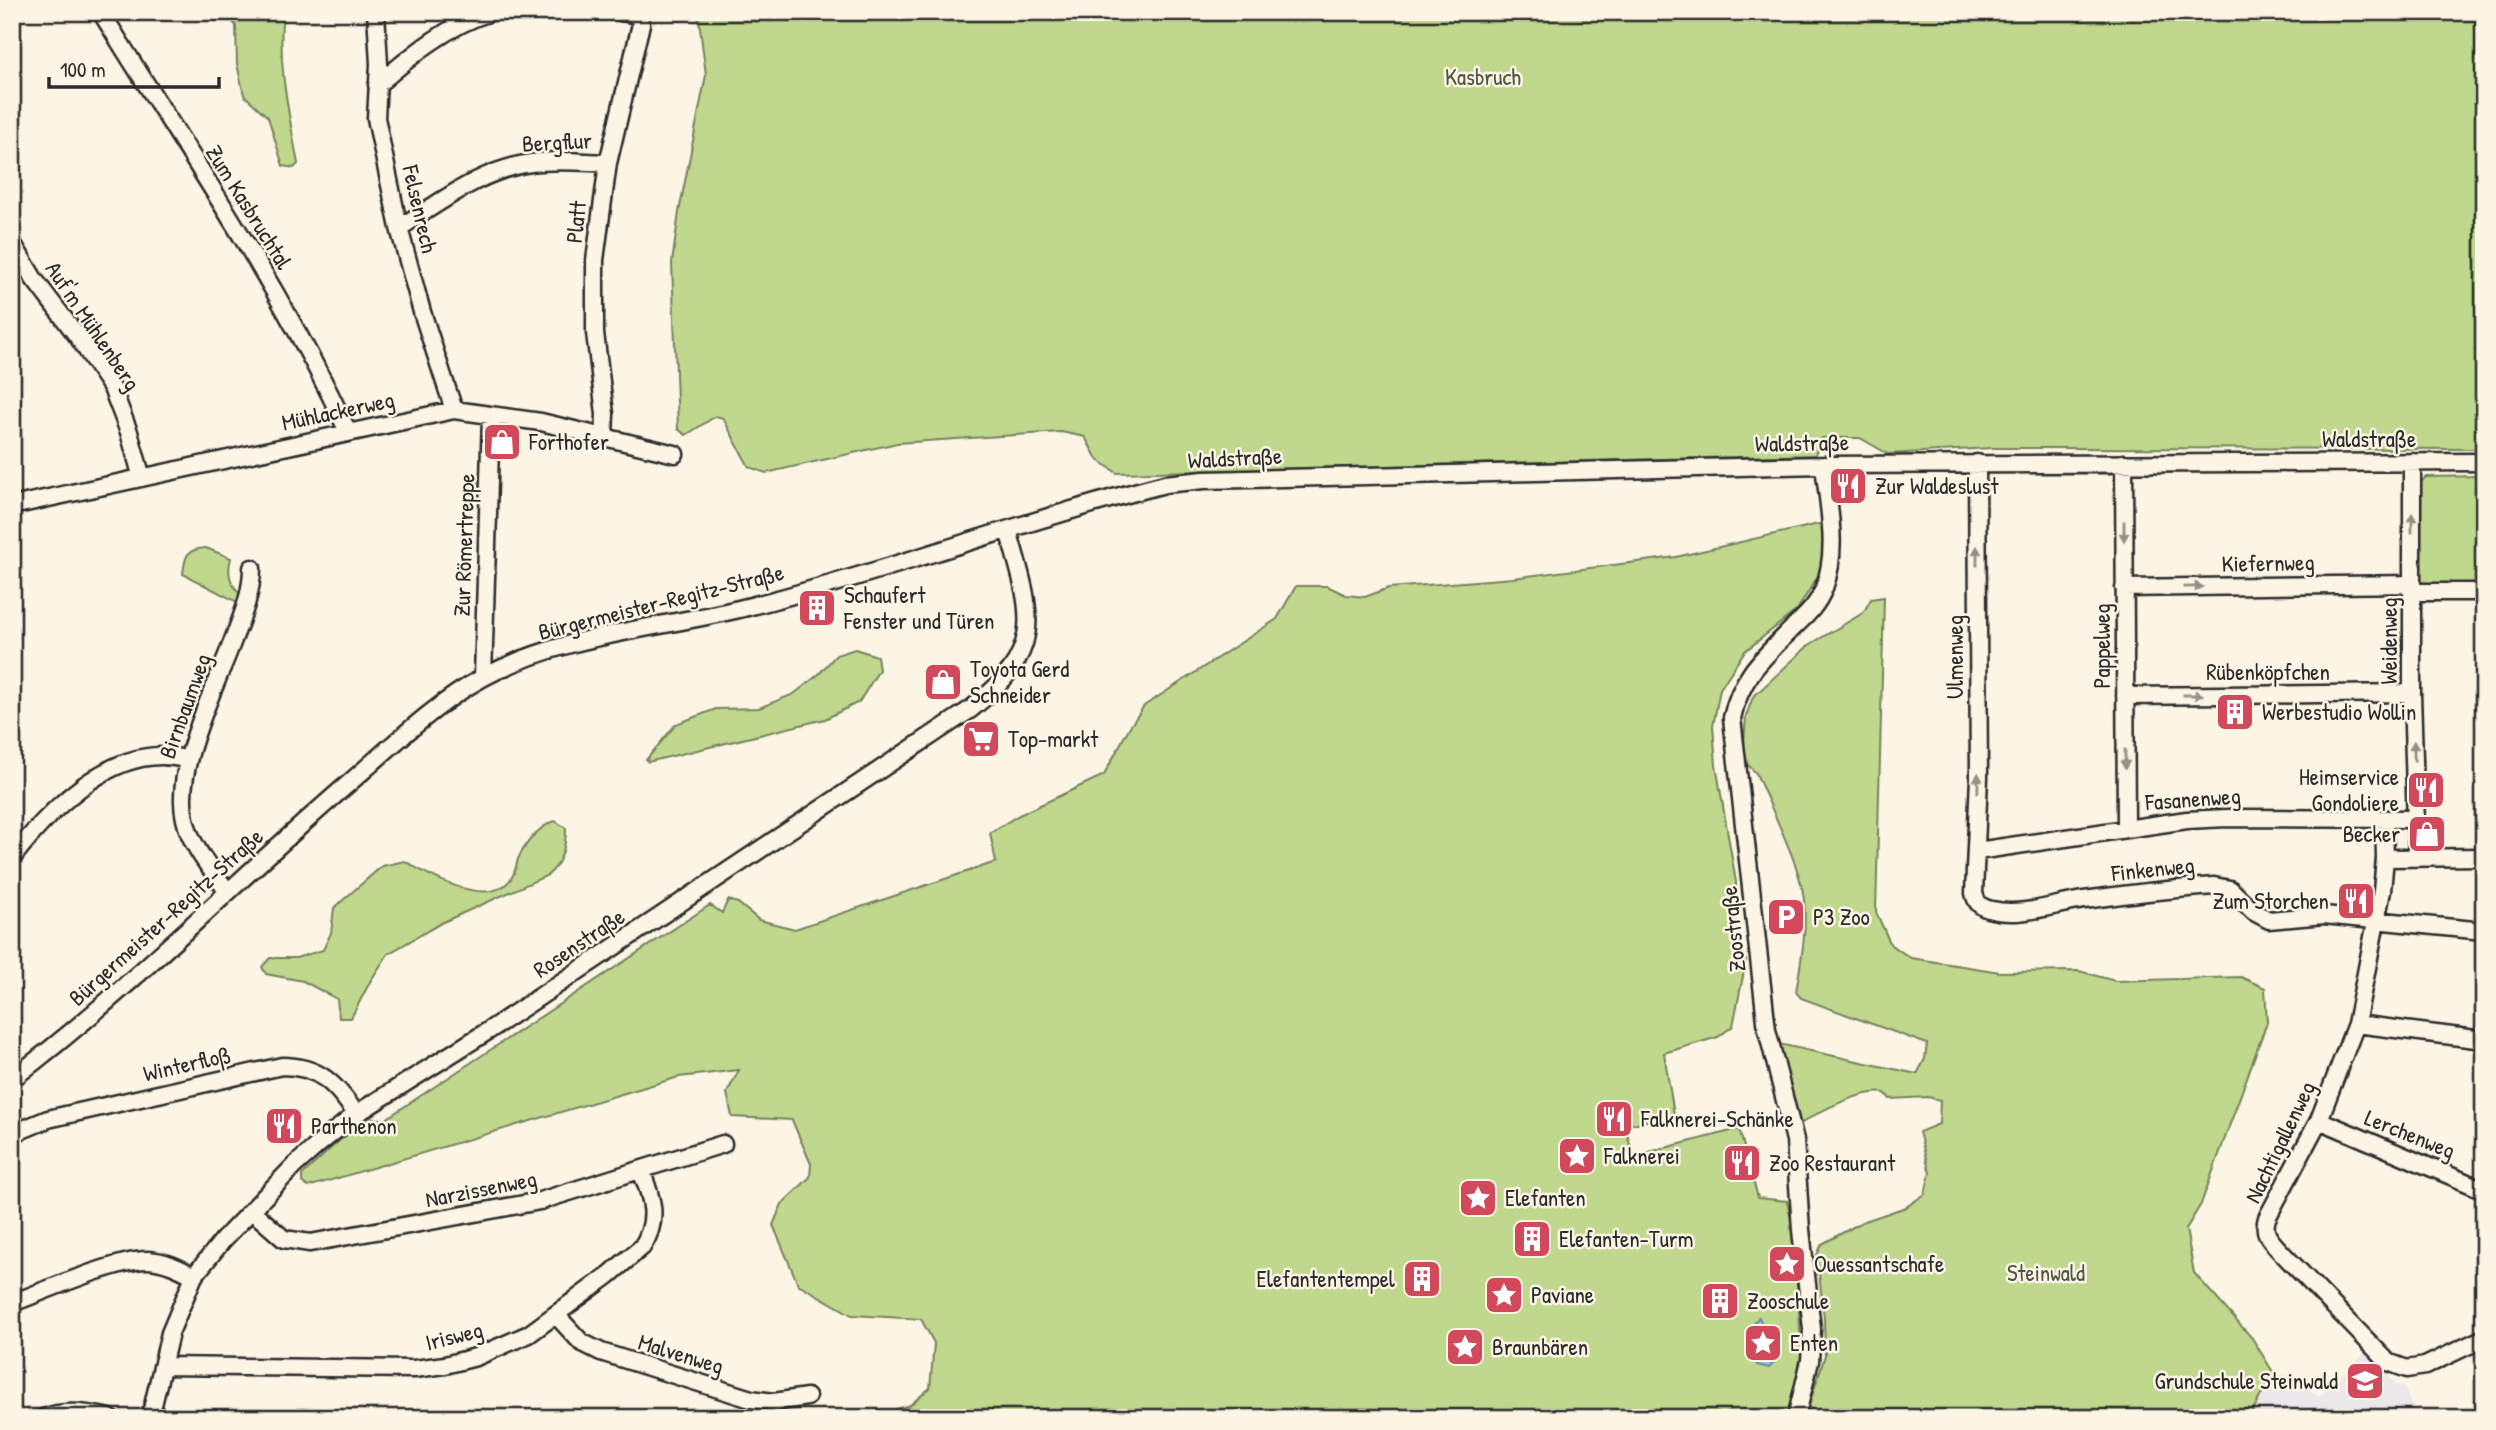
<svg xmlns="http://www.w3.org/2000/svg" width="2496" height="1430" viewBox="0 0 2496 1430" font-family="'Patrick Hand',sans-serif">
  <style>
    .built { fill: #ece7eb }
    .green { fill: #bfd88e; stroke: #75825c; stroke-width: 2 }
    .water { fill: #94c6f1; stroke: #6a88a2; stroke-width: 2 }
    .lines { fill: none; stroke-linecap: round; stroke-linejoin: round }
    .minor-casing { stroke: #2b2b2b; stroke-width: 21 }
    .minor { stroke: #fcf5e5; stroke-width: 16 }
    .oneway { fill: #949088 }
    .labels { text-anchor: middle; stroke-width: 5; stroke-linejoin: round; paint-order: stroke }
    .park-label { font-size: 23px; fill: #505644; stroke: #fcf5e5 }
    .street-label { font-size: 23px; fill: #2b2b2b; stroke: #fcf5e5 }
    .poi-label { font-size: 23px; fill: #2b2b2b; stroke: #fcf5e5; text-anchor: start }
  </style>
  <rect width="100%" height="100%" fill="#fcf5e5"/>
  <filter id="ink" filterUnits="userSpaceOnUse"><feTurbulence type="fractalNoise" baseFrequency=".0143" numOctaves="2"/><feDisplacementMap in="SourceGraphic" scale="14" xChannelSelector="R" yChannelSelector="G"/><feConvolveMatrix kernelMatrix="1 2 1 2 8 2 1 2 1" color-interpolation-filters="sRGB"/></filter>
  <g filter="url(#ink)">
    <path class="built" d="M2366 1352 2397 1385 2404 1386 2416 1418H2249L2273 1372 2291 1377 2319 1397Z"/>
    <path class="green" d="M226 12H283C277 63 289 114 298 164L294 168 283 166 268 117 244 95 237 64 236 26Z
      M698 12H2484V449L1991 448 1888 454 1860 438H1822L1815 455 1117 473 1097 459 1085 437 1061 432 897 443 766 473 749 467 723 418 716 416 686 435 678 429 672 263 679 212 706 75Z
      M2484 476V587L2429 588 2420 581 2421 482 2426 477Z
      M1823 523 1826 548 1818 576 1797 610 1744 652 1720 689 1713 726 1716 765 1736 882 1735 931 1746 961 1733 1026 1718 1037 1664 1053 1674 1114 1625 1126 1633 1156 1739 1129 1758 1198 1787 1201 1793 1227 1802 1354 1787 1418H867L910 1405 930 1388 934 1343 921 1319 852 1315 798 1284 773 1225 782 1204 810 1177 811 1164 792 1120 732 1117 727 1093 739 1070 679 1077 308 1187 302 1182V1175L340 1140 372 1118 384 1120 710 905 722 913 728 900 738 903 759 920 795 929 996 862 990 833 1019 815 1104 775 1129 728 1144 706 1277 619 1296 586H1327L1346 595 1365 597 1389 588 1513 578 1676 557Z
      M206 548 231 558C227 572 230 585 241 594L237 602 183 574C185 556 186 549 206 548Z
      M1884 597 1876 912 1891 945 1911 958 2000 972 2079 971 2115 981 2241 977 2265 988 2267 1022 2201 1204 2186 1229 2194 1273 2252 1338 2273 1372 2249 1418H1805L1825 1355 1824 1318 1817 1255 1822 1244 1862 1222 1906 1207 1925 1194 1930 1173 1919 1132 1939 1124 1940 1100 1928 1097 1890 1099 1885 1093C1863 1089 1821 1110 1802 1123L1797 1122 1779 1044 1917 1074 1925 1059 1927 1044 1801 998 1796 992C1801 961 1807 931 1804 900 1801 866 1770 807 1756 773L1747 764 1744 745 1746 716 1753 697 1809 645 1863 613 1871 599Z
      M855 649 877 656 879 670 859 702 825 719 648 762 646 760 676 724 716 709 759 708 794 694 819 674 836 655Z
      M555 821 566 828C566 846 562 863 548 875L443 922 388 954 371 980 351 1018H339L337 999 303 981 266 974 262 967 270 958H296L323 950 331 933 334 908 382 866 405 861C427 875 488 909 510 880 515 874 516 866 518 859 525 844 539 826 555 821Z"/>
    <path class="water" d="M1759 1317 1767 1337 1776 1343C1778 1353 1776 1361 1769 1368L1757 1365C1748 1352 1747 1328 1759 1317Z"/>
    <g class="lines">
      <defs>
        <path id="minor" d="M101 12C186 150 280 285 348 432
          M376 12 379 64 376 118 399 228 422 312 454 410
          M377 85C411 56 447 25 491 12
          M399 228C441 202 480 170 531 163 556 159 582 162 608 163
          M12 242 34 279 78 337 112 388 129 432 142 478
          M604 436 605 414 595 333V260L608 163 641 24 639 17 634 14 621 12
          M2412 462V693L2417 858
          M1977 463 1979 777 1974 893C1976 903 1981 908 1992 910 2021 917 2055 904 2084 900 2127 894 2171 889 2214 886L2230 889 2254 912 2269 920 2324 915 2484 931
          M2124 463 2126 828
          M12 506 454 410 541 422 675 454
          M2124 588 2412 584
          M2412 592H2484
          M483 677 491 415
          M2125 696 2412 693
          M2384 819 2385 858 2382 891 2356 1024 2319 1120 2267 1218C2262 1234 2271 1241 2281 1252L2388 1362 2407 1369 2425 1366 2484 1338
          M1977 851 2187 820 2227 818 2415 819
          M12 858C52 807 118 739 188 760
          M2385 858 2484 857
          M228 892C212 870 191 847 185 819 173 768 215 689 233 640 242 617 252 593 252 568
          M2356 1024 2484 1040
          M12 1079C131 989 235 881 348 784 391 747 434 704 484 677 568 632 665 629 755 605 893 570 1027 519 1165 484L1204 480 1824 465 2484 462
          M2319 1120 2484 1190
          M12 1134 48 1119 282 1066C319 1066 336 1084 356 1114
          M252 1211 284 1239 310 1243 540 1201 723 1144
          M12 1303C45 1291 117 1259 148 1260 165 1261 179 1268 194 1276
          M556 1315 581 1342 601 1352 751 1399 774 1402 807 1397
          M163 1366 414 1369 445 1365 476 1357 529 1334 609 1275 642 1247C659 1221 653 1199 641 1171
          M43 1418C66 1409 86 1413 110 1418
          M150 1418 170 1333 194 1276 223 1240 294 1166 320 1143 356 1114 488 1031 971 709C1047 649 1032 614 1008 530
          M1796 1418 1810 1361 1812 1329 1801 1230 1795 1140 1767 1030 1732 718C1741 675 1765 656 1795 626 1807 615 1818 604 1824 588 1839 549 1828 505 1824 465"/>
      </defs>
      <use href="#minor" class="minor-casing"/>
      <use href="#minor" class="minor"/>
    </g>
    <defs><path id="oneway-solid" d="M-6-.8H1V-3.2L6.5 0L1 3.2V.8H-6Z" transform="scale(1.75)"/></defs>
    <g class="oneway">
      <use href="#oneway-solid" transform="translate(2412 523) rotate(-90)"/>
      <use href="#oneway-solid" transform="translate(2124 531) rotate(90)"/>
      <use href="#oneway-solid" transform="translate(1977 556) rotate(-90)"/>
      <use href="#oneway-solid" transform="translate(2193 587) rotate(-1)"/>
      <use href="#oneway-solid" transform="translate(2193 695)"/>
      <use href="#oneway-solid" transform="translate(2414 751) rotate(-91)"/>
      <use href="#oneway-solid" transform="translate(2125 759) rotate(90)"/>
      <use href="#oneway-solid" transform="translate(1978 783) rotate(-89)"/>
    </g>
  </g>
  <defs>
    <symbol id="shop-square" viewBox="-11 -11 22 22"><rect x="-9" y="-9" width="18" height="18" rx="4" fill="#d1495b" stroke="#fcf5e5"/><path d="M-5-2.5h2.3a2.7 3.5 0 0 1 5.4 0H5L5.5 6h-11ZM-1.5-2.5h3a1.5 2.3 0 0 0-3 0Z" fill="#fff"/></symbol>
    <symbol id="restaurant-square" viewBox="-11 -11 22 22"><rect x="-9" y="-9" width="18" height="18" rx="4" fill="#d1495b" stroke="#fcf5e5"/><path d="M-5-6h1v4h1v-4h1v4h1v-4h1v5L-1.5 .5V6h-2V.5L-5-1ZM5-6V6H3V1.5H1.5Q1.5-4 5-6Z" fill="#fff"/></symbol>
    <symbol id="building-square" viewBox="-11 -11 22 22"><rect x="-9" y="-9" width="18" height="18" rx="4" fill="#d1495b" stroke="#fcf5e5"/><path d="M-4-6H4V6H1V3H-1V6H-4ZM-2.5-4.3h1.7v1.8h-1.7ZM.8-4.3h1.7v1.8H.8ZM-2.5-1h1.7V.8h-1.7ZM.8-1h1.7V.8H.8Z" fill="#fff"/></symbol>
    <symbol id="supermarket-square" viewBox="-11 -11 22 22"><rect x="-9" y="-9" width="18" height="18" rx="4" fill="#d1495b" stroke="#fcf5e5"/><path d="M-6-5.5h2.5l.6 2H6L4.5 2H-2.5L-4.4-4H-6ZM-1.5 3.2a1.3 1.3 0 1 0 .1 0ZM3 3.2a1.3 1.3 0 1 0 .1 0Z" fill="#fff"/></symbol>
    <symbol id="parking-square" viewBox="-11 -11 22 22"><rect x="-9" y="-9" width="18" height="18" rx="4" fill="#d1495b" stroke="#fcf5e5"/><path d="M-3.5-5.5H1a3.5 3.5 0 0 1 0 7H-1V5.5H-3.5ZM-1-3.4V-.6H.8a1.4 1.4 0 0 0 0-2.8Z" fill="#fff"/></symbol>
    <symbol id="sight-square" viewBox="-11 -11 22 22"><rect x="-9" y="-9" width="18" height="18" rx="4" fill="#d1495b" stroke="#fcf5e5"/><path d="M0-6L1.8-2.2L6-1.7L2.9 1.2L3.7 5.4L0 3.3L-3.7 5.4L-2.9 1.2L-6-1.7L-1.8-2.2Z" fill="#fff"/></symbol>
    <symbol id="school-square" viewBox="-11 -11 22 22"><rect x="-9" y="-9" width="18" height="18" rx="4" fill="#d1495b" stroke="#fcf5e5"/><path d="M0-5L7-2L0 1L-7-2ZM-4 1L0 2.5L4 1V4Q0 6-4 4Z" fill="#fff"/></symbol>
  </defs>
  <g fill-rule="evenodd">
    <use href="#shop-square" x="480" y="420" width="44" height="44"/>
    <use href="#restaurant-square" x="1826" y="464" width="44" height="44"/>
    <use href="#building-square" x="795" y="586" width="44" height="44"/>
    <use href="#shop-square" x="921" y="660" width="44" height="44"/>
    <use href="#building-square" x="2213" y="690" width="44" height="44"/>
    <use href="#supermarket-square" x="959" y="717" width="44" height="44"/>
    <use href="#restaurant-square" x="2404" y="768" width="44" height="44"/>
    <use href="#shop-square" x="2405" y="812" width="44" height="44"/>
    <use href="#restaurant-square" x="2334" y="879" width="44" height="44"/>
    <use href="#parking-square" x="1764" y="895" width="44" height="44"/>
    <use href="#restaurant-square" x="1592" y="1097" width="44" height="44"/>
    <use href="#restaurant-square" x="262" y="1104" width="44" height="44"/>
    <use href="#sight-square" x="1555" y="1134" width="44" height="44"/>
    <use href="#restaurant-square" x="1720" y="1141" width="44" height="44"/>
    <use href="#sight-square" x="1456" y="1176" width="44" height="44"/>
    <use href="#building-square" x="1510" y="1217" width="44" height="44"/>
    <use href="#sight-square" x="1765" y="1242" width="44" height="44"/>
    <use href="#building-square" x="1400" y="1257" width="44" height="44"/>
    <use href="#sight-square" x="1482" y="1273" width="44" height="44"/>
    <use href="#building-square" x="1698" y="1279" width="44" height="44"/>
    <use href="#sight-square" x="1741" y="1321" width="44" height="44"/>
    <use href="#sight-square" x="1443" y="1325" width="44" height="44"/>
    <use href="#school-square" x="2343" y="1359" width="44" height="44"/>
  </g>
  <g class="labels">
    <g class="park-label">
      <text x="1483" y="85">Kasbruch</text>
      <text x="2046" y="1281">Steinwald</text>
    </g>
    <g class="street-label">
      <text transform="translate(557 142) rotate(-3)" y="8">Bergflur</text>
      <text transform="translate(249 207) rotate(58)" y="8">Zum Kasbruchtal</text>
      <text transform="translate(420 209) rotate(77)" y="8">Felsenrech</text>
      <text transform="translate(576 222) rotate(-84)" y="8">Platt</text>
      <text transform="translate(93 326) rotate(56)" y="8">Auf'm Mühlenberg</text>
      <text transform="translate(338 411) rotate(-12)" y="8">Mühlackerweg</text>
      <text x="2369" y="447">Waldstraße</text>
      <text transform="translate(1802 443) rotate(-1)" y="8">Waldstraße</text>
      <text transform="translate(1235 458) rotate(-3)" y="8">Waldstraße</text>
      <text transform="translate(464 545) rotate(-88)" y="8">Zur Römertreppe</text>
      <text transform="translate(2268 563) rotate(-1)" y="8">Kiefernweg</text>
      <text transform="translate(661 602) rotate(-14)" y="8">Bürgermeister-Regitz-Straße</text>
      <text transform="translate(2389 641) rotate(-90)" y="8">Weidenweg</text>
      <text transform="translate(2102 646) rotate(-90)" y="8">Pappelweg</text>
      <text transform="translate(1955 657) rotate(-90)" y="8">Ulmenweg</text>
      <text x="2268" y="680">Rübenköpfchen</text>
      <text transform="translate(185 706) rotate(-70)" y="8">Birnbaumweg</text>
      <text transform="translate(2193 799) rotate(-4)" y="8">Fasanenweg</text>
      <text transform="translate(2153 869) rotate(-6)" y="8">Finkenweg</text>
      <text transform="translate(166 917) rotate(-42)" y="8">Bürgermeister-Regitz-Straße</text>
      <text transform="translate(1733 929) rotate(-96)" y="8">Zoostraße</text>
      <text transform="translate(579 943) rotate(-34)" y="8">Rosenstraße</text>
      <text transform="translate(187 1064) rotate(-13)" y="8">Winterfloß</text>
      <text transform="translate(2410 1134) rotate(22)" y="8">Lerchenweg</text>
      <text transform="translate(2280 1142) rotate(-64)" y="8">Nachtigallenweg</text>
      <text transform="translate(481 1189) rotate(-11)" y="8">Narzissenweg</text>
      <text transform="translate(454 1336) rotate(-14)" y="8">Irisweg</text>
      <text transform="translate(681 1354) rotate(17)" y="8">Malvenweg</text>
    </g>
    <g class="poi-label">
      <text x="529" y="450">Forthofer</text>
      <text x="1875" y="494">Zur Waldeslust</text>
      <text x="844" y="603">Schaufert<tspan x="844" dy="26">Fenster und Türen</tspan></text>
      <text x="970" y="677">Toyota Gerd<tspan x="970" dy="26">Schneider</tspan></text>
      <text x="2262" y="720">Werbestudio Wollin</text>
      <text x="1008" y="747">Top-markt</text>
      <text x="2399" y="785" text-anchor="end">Heimservice<tspan x="2399" dy="26">Gondoliere</tspan></text>
      <text x="2400" y="842" text-anchor="end">Becker</text>
      <text x="2329" y="909" text-anchor="end">Zum Storchen</text>
      <text x="1813" y="925">P3 Zoo</text>
      <text x="1641" y="1127">Falknerei-Schänke</text>
      <text x="311" y="1134">Parthenon</text>
      <text x="1604" y="1164">Falknerei</text>
      <text x="1769" y="1171">Zoo Restaurant</text>
      <text x="1505" y="1206">Elefanten</text>
      <text x="1559" y="1247">Elefanten-Turm</text>
      <text x="1814" y="1272">Ouessantschafe</text>
      <text x="1395" y="1287" text-anchor="end">Elefantentempel</text>
      <text x="1531" y="1303">Paviane</text>
      <text x="1747" y="1309">Zooschule</text>
      <text x="1790" y="1351">Enten</text>
      <text x="1492" y="1355">Braunbären</text>
      <text x="2338" y="1389" text-anchor="end">Grundschule Steinwald</text>
    </g>
  </g>
  <rect width="2496" height="1430" fill="none" stroke="#fcf5e5" stroke-width="42"/>
  <rect x="21" y="21" width="2454" height="1388" fill="none" stroke="#2b2b2b" stroke-width="2.5" filter="url(#ink)"/>
  <path d="M49 77v10h170v-10" fill="none" stroke="#2b2b2b" stroke-width="3.5"/>
  <text x="60" y="77" font-size="21" fill="#2b2b2b" stroke="#fcf5e5" stroke-width="5" paint-order="stroke">100 m</text>
</svg>
